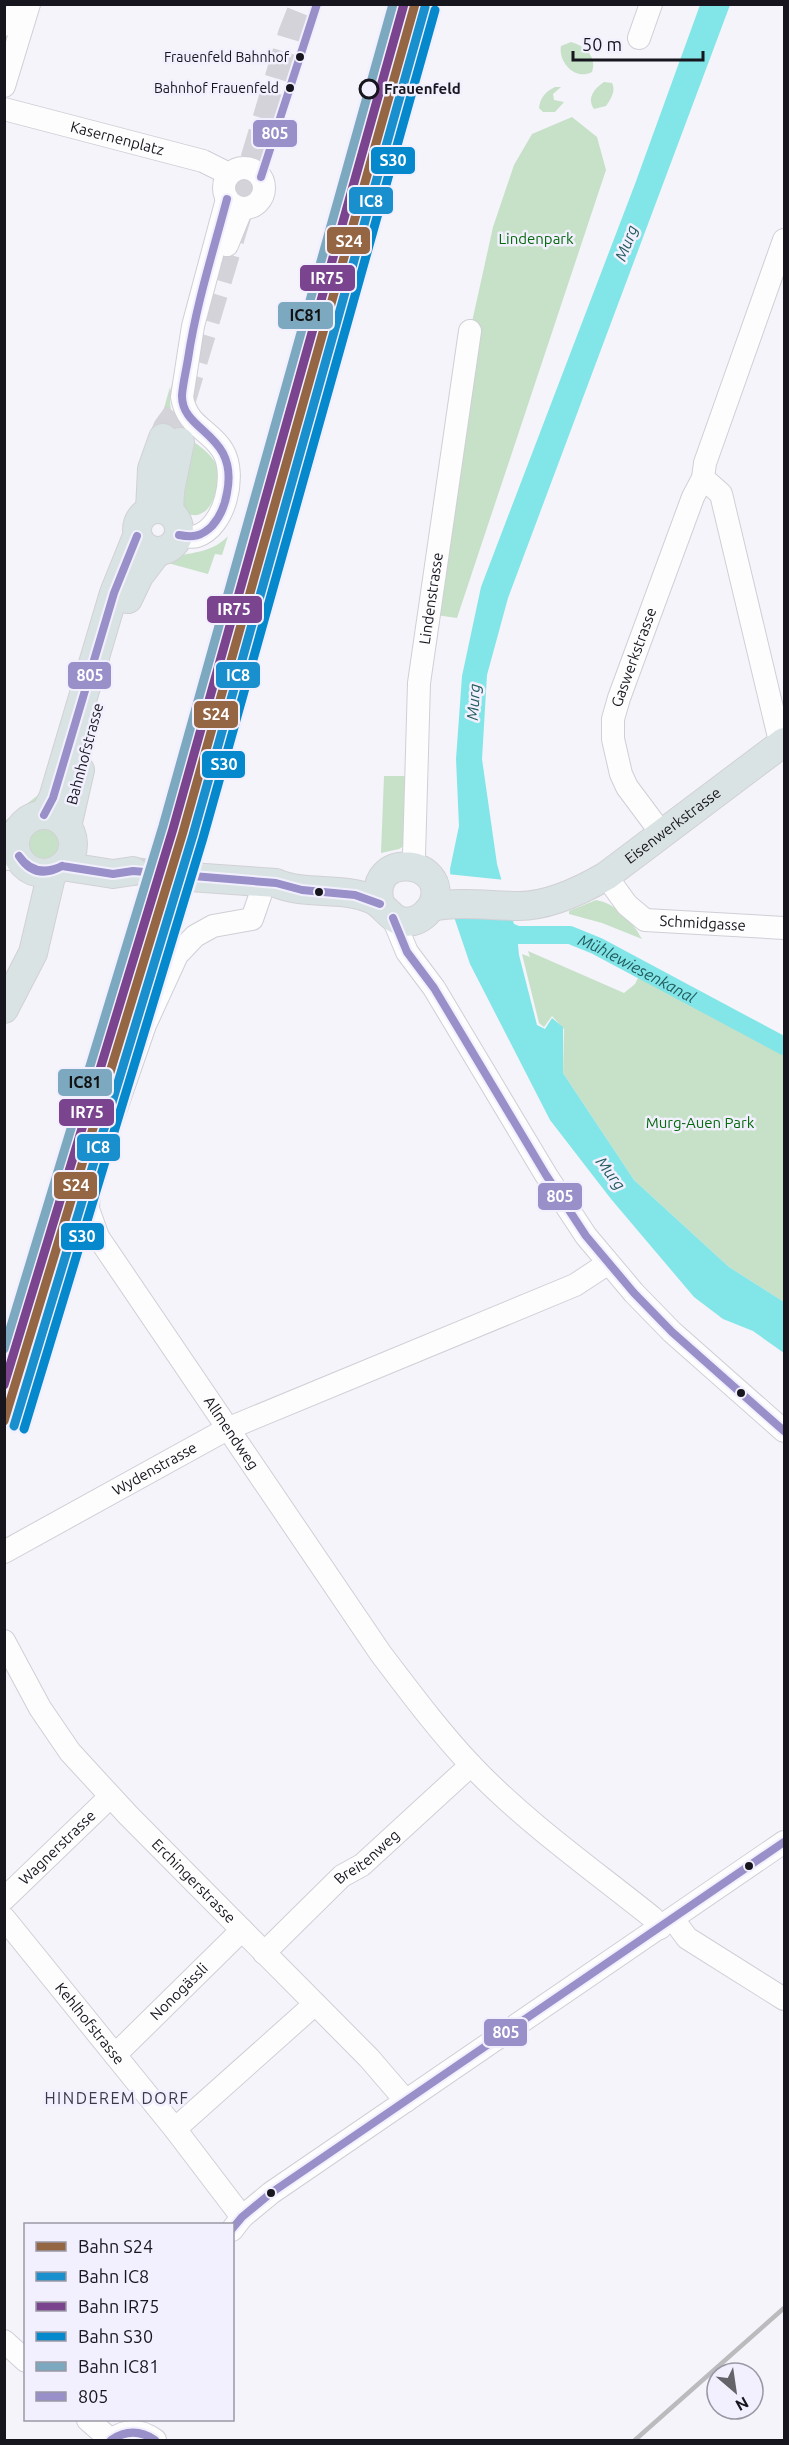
<svg xmlns="http://www.w3.org/2000/svg" width="789" height="2445" viewBox="0 0 789 2445" font-family="Ubuntu,sans-serif">
  <style>
    .green { fill: #c7e1c8 }
    .water { fill: #82e5e8 }
    .pier { fill: #f4f4fa }
    .lines { fill: none; stroke-linecap: round; stroke-linejoin: round }
    .canal { stroke: #82e5e8; stroke-width: 18 }
    .major-tunnel { stroke: #d3d3d9; stroke-width: 28; stroke-dasharray: 28 14; stroke-linecap: butt }
    .minor-casing { stroke: #d0cfd6; stroke-width: 24 }
    .major-casing { stroke: #d1d1d5; stroke-width: 30 }
    .minor { stroke: #fdfdfe; stroke-width: 22 }
    .major { stroke: #dae3e3; stroke-width: 28 }
    .rail { stroke: #bbbabd; stroke-width: 4.5 }
    .bus-1-casing { stroke: #f2f0fe; stroke-width: 12 }
    .bus-1 { stroke: #9990c9; stroke-width: 8 }
    .rail-1-casing { stroke: #f2f0fe; stroke-width: 14 }
    .rail-2-casing { stroke: #f2f0fe; stroke-width: 14 }
    .rail-3-casing { stroke: #f2f0fe; stroke-width: 14 }
    .rail-4-casing { stroke: #f2f0fe; stroke-width: 14 }
    .rail-5-casing { stroke: #f2f0fe; stroke-width: 14 }
    .rail-1 { stroke: #946644; stroke-width: 9 }
    .rail-2 { stroke: #1a8fce; stroke-width: 9 }
    .rail-3 { stroke: #7a448f; stroke-width: 9 }
    .rail-4 { stroke: #0588cc; stroke-width: 9 }
    .rail-5 { stroke: #7da9c0; stroke-width: 9 }
    .bus-dot { fill: #17151d; stroke: #f2f0fe; stroke-width: 2 }
    .stop-dot { fill: #f2f0fe; stroke: #17151d; stroke-width: 3 }
    .labels { text-anchor: middle; stroke-width: 5; stroke-linejoin: round; paint-order: stroke }
    .bus-label { font-size: 14px; fill: #17151d; stroke: #f2f0fe; text-anchor: end }
    .stop-label { font-size: 15px; font-weight: bold; fill: #17151d; stroke: #f2f0fe; text-anchor: start }
    .street-label { font-size: 15px; fill: #17151d; stroke: #f2f0fe }
    .park-label { font-size: 15px; fill: #066a0c; stroke: #f2f0fe }
    .water-label { font-size: 16px; font-style: italic; fill: #225c5d; stroke: #f2f0fe }
    .neighbourhood-label { font-size: 16px; letter-spacing: 1.5px; fill: #3c384a; stroke: #f2f0fe }
    .line-badge { stroke: #f2f0fe; stroke-width: 2 }
    .badge-label { font-size: 16px; text-anchor: middle; font-weight: bold; fill: #fff }
    .pale-badge-label { font-size: 16px; text-anchor: middle; font-weight: bold; fill: #111 }
  </style>
  <rect width="100%" height="100%" fill="#f4f4fa"/>
  <path class="green" d="M571 42C586 46 597 57 592 72 575 81 558 62 561 46Z
    M604 82 612 83C616 91 611 99 606 106L594 109C586 98 595 88 604 82Z
    M555 87H561L553 94 554 100 564 102 555 112H543L539 108C540 98 546 91 555 87Z
    M572 117 597 137 606 170 457 618 429 614 470 331 493 227 514 165 532 134Z
    M170 387C170 400 169 411 176 423 192 450 230 451 215 494 213 501 209 510 202 513 194 518 187 514 181 508L156 436Z
    M228 536 222 555 215 554 208 574 164 562 168 558C190 552 211 554 228 536Z
    M384 776H412L407 844 399 849 381 853Z
    M42 792 38 805 22 812 5 829V821Z
    M29 844a15 15 0 1 1 30 0a15 15 0 1 1-30 0Z
    M596 900C617 904 632 921 642 939L602 923 569 914V911Z
    M528 951 624 993 635 984 645 964 664 978 784 1044V1302L729 1267 634 1180 563 1073 564 1029 552 1016 544 1027 539 1023 522 954 530 957Z"/>
  <path class="water" d="M700 5H730L508 598 487 675 482 759 497 864 517 935 519 955 537 1025 545 1029 552 1018 563 1027V1073L634 1180 729 1267 784 1302V1353L753 1331 723 1319 694 1297 611 1199 550 1120 470 964 452 911 450 869 459 826 456 759 462 676 481 587 635 184Z"/>
  <path class="pier" d="M447 874 505 880 516 919 449 912Z"/>
  <g class="lines">
    <path class="canal" id="s1" d="M494 925 517 935H570L597 946 784 1046"/>
    <path class="major-tunnel" d="M163 438 167 428 178 413 292 34 304 4
      M133 871 190 877"/>
    <defs>
      <g id="minor">
        <path d="M4 25 24 4"/>
        <path d="M639 38 651 4"/>
        <path d="M4 86 29 4"/>
        <path id="s2" d="M4 109 203 161 229 174"/>
        <circle cx="244" cy="188" r="20"/>
        <path d="M227 245 242 208"/>
        <path d="M703 478 721 494 778 733 784 746"/>
        <path d="M179 535C185 536 191 538 197 536 225 527 237 475 223 451 210 429 187 427 182 397L193 326 227 199"/>
        <path id="s3" d="M662 834 627 787 621 774 613 739V719L619 698 693 497 703 478 705 463 784 240"/>
        <path d="M4 836 18 830"/>
        <path d="M4 859 18 858"/>
        <path id="s4" d="M411 865 414 855 419 683 470 331"/>
        <path id="s5" d="M606 876 627 905 645 920 784 928"/>
        <path id="s6" d="M261 882 260 896 252 919 213 926 195 936 177 955 145 1025 89 1186 88 1209 98 1237 381 1654C410 1692 438 1730 471 1765 525 1822 592 1869 653 1918L660 1928"/>
        <path d="M393 918 407 952 434 988 546 1175 586 1236 634 1293 672 1332 784 1431"/>
        <path id="s7" d="M4 1552 227 1429 575 1285 607 1264"/>
        <path id="s8" d="M4 1641 40 1708 70 1752 128 1815 369 2058 406 2101"/>
        <path id="s9" d="M4 1899 110 1797"/>
        <path id="s10" d="M4 1918 175 2129 242 2217"/>
        <path d="M673 1919 687 1938 784 1999"/>
        <path id="s11" d="M264 1953 342 1876 362 1865 471 1765"/>
        <path id="s12" d="M115 2055 242 1930"/>
        <path d="M175 2129 315 2004"/>
        <path d="M232 2230 242 2217 271 2193 784 1842"/>
        <path d="M4 2341 26 2361"/>
        <path d="M88 2420 111 2440"/>
        <path d="M111 2440C126 2429 140 2429 155 2440"/>
      </g>
      <g id="major">
        <circle cx="158" cy="530" r="21"/>
        <path d="M150 510 152 469 163 438"/>
        <path d="M169 511 170 491 180 442"/>
        <path d="M128 599 139 576 158 551"/>
        <circle cx="44" cy="844" r="29"/>
        <path d="M44 815 53 798 114 593 137 536"/>
        <path d="M67 827 80 770"/>
        <path d="M62 866 113 874 133 871"/>
        <path d="M190 877 276 883C306 896 341 886 371 899 387 905 391 926 413 921 421 919 429 912 433 904 451 859 366 849 380 904"/>
        <path id="s13" d="M432 907C461 901 490 906 519 906 548 906 582 890 606 876L784 742"/>
        <path d="M4 1009 33 953 52 872"/>
      </g>
    </defs>
    <use href="#minor" class="minor-casing"/>
    <use href="#major" class="major-casing"/>
    <use href="#minor" class="minor"/>
    <use href="#major" class="major"/>
    <path class="rail" d="M635 2440 784 2308"/>
    <defs>
      <path id="bus-1" d="M261 177 317 4
        M179 535C193 538 202 536 212 526 220 517 225 505 227 493 239 432 181 433 182 395 183 383 186 371 188 359 196 305 213 252 227 199
        M44 815 53 798 114 593 137 536
        M19 856C30 872 45 874 62 866
        M19 856C30 873 44 876 62 866
        M62 866 113 874 133 871 276 883 302 890 355 895 380 904
        M393 918 407 952 434 988 546 1175 586 1236 634 1293 672 1332 784 1431
        M232 2229 242 2217 271 2193 784 1842
        M111 2440C126 2430 140 2430 155 2440"/>
    </defs>
    <use href="#bus-1" class="bus-1-casing"/>
    <use href="#bus-1" class="bus-1"/>
    <defs>
      <path id="rail-1" d="M4 1421 183 832 415 4"/>
      <path id="rail-2" d="M14 1426 193 835 425 7"/>
      <path id="rail-3" d="M4 1385 173 829 404 4"/>
      <path id="rail-4" d="M24 1429 203 838 435 10"/>
      <path id="rail-5" d="M4 1349 163 826 393 4"/>
    </defs>
    <use href="#rail-1" class="rail-1-casing"/>
    <use href="#rail-2" class="rail-2-casing"/>
    <use href="#rail-3" class="rail-3-casing"/>
    <use href="#rail-4" class="rail-4-casing"/>
    <use href="#rail-5" class="rail-5-casing"/>
    <use href="#rail-1" class="rail-1"/>
    <use href="#rail-2" class="rail-2"/>
    <use href="#rail-3" class="rail-3"/>
    <use href="#rail-4" class="rail-4"/>
    <use href="#rail-5" class="rail-5"/>
  </g>
  <g class="bus-dot">
    <circle cx="300" cy="57" r="5"/>
    <circle cx="290" cy="88" r="5"/>
    <circle cx="319" cy="892" r="5"/>
    <circle cx="741" cy="1393" r="5"/>
    <circle cx="749" cy="1866" r="5"/>
    <circle cx="271" cy="2193" r="5"/>
  </g>
  <circle class="stop-dot" cx="369" cy="89" r="9"/>
  <g class="labels">
    <g class="bus-label">
      <text x="289" y="62">Frauenfeld Bahnhof</text>
      <text x="279" y="93">Bahnhof Frauenfeld</text>
    </g>
    <g class="stop-label">
      <text x="384" y="94">Frauenfeld</text>
    </g>
    <g class="street-label">
      <text dy="5" stroke="none"><textPath href="#s2" startOffset="117">Kasernenplatz</textPath></text>
      <text dy="5" stroke="none"><textPath href="#s4" startOffset="268">Lindenstrasse</textPath></text>
      <text dy="5" stroke="none"><textPath href="#s3" startOffset="194">Gaswerkstrasse</textPath></text>
      <text transform="translate(85 754) rotate(-75)" y="5">Bahnhofstrasse</text>
      <text dy="5" stroke="none"><textPath href="#s13" startOffset="264">Eisenwerkstrasse</textPath></text>
      <text dy="5" stroke="none"><textPath href="#s5" startOffset="117">Schmidgasse</textPath></text>
      <text dy="5" stroke="none"><textPath href="#s6" startOffset="662">Allmendweg</textPath></text>
      <text dy="5" stroke="none"><textPath href="#s7" startOffset="172">Wydenstrasse</textPath></text>
      <text dy="5" stroke="none"><textPath href="#s9" startOffset="74">Wagnerstrasse</textPath></text>
      <text dy="5" stroke="none"><textPath href="#s11" startOffset="141">Breitenweg</textPath></text>
      <text dy="5" stroke="none"><textPath href="#s8" startOffset="308">Erchingerstrasse</textPath></text>
      <text dy="5" stroke="none"><textPath href="#s12" startOffset="90">Nonogässli</textPath></text>
      <text dy="5" stroke="none"><textPath href="#s10" startOffset="136">Kehlhofstrasse</textPath></text>
    </g>
    <g class="park-label">
      <text x="536" y="244">Lindenpark</text>
      <text x="700" y="1128">Murg-Auen Park</text>
    </g>
    <g class="water-label">
      <text transform="translate(626 243) rotate(-69)" y="6">Murg</text>
      <text transform="translate(473 702) rotate(-86)" y="6">Murg</text>
      <text dy="6" stroke="none"><textPath href="#s1" startOffset="153">Mühlewiesenkanal</textPath></text>
      <text transform="translate(611 1173) rotate(53)" y="6">Murg</text>
    </g>
    <g class="neighbourhood-label">
      <text x="117" y="2104">HINDEREM DORF</text>
    </g>
  </g>
  <g class="line-badge">
    <rect x="252" y="119" width="46" height="29" rx="6" fill="#9990c9"/>
    <rect x="370" y="146" width="46" height="29" rx="6" fill="#0588cc"/>
    <rect x="348" y="186" width="46" height="29" rx="6" fill="#1a8fce"/>
    <rect x="326" y="226" width="45" height="29" rx="6" fill="#946644"/>
    <rect x="299" y="264" width="57" height="28" rx="6" fill="#7a448f"/>
    <rect x="277" y="301" width="57" height="29" rx="6" fill="#7da9c0"/>
    <rect x="206" y="595" width="57" height="29" rx="6" fill="#7a448f"/>
    <rect x="215" y="661" width="46" height="28" rx="6" fill="#1a8fce"/>
    <rect x="67" y="661" width="45" height="29" rx="6" fill="#9990c9"/>
    <rect x="193" y="700" width="46" height="29" rx="6" fill="#946644"/>
    <rect x="201" y="750" width="45" height="29" rx="6" fill="#0588cc"/>
    <rect x="57" y="1068" width="56" height="29" rx="6" fill="#7da9c0"/>
    <rect x="58" y="1098" width="57" height="29" rx="6" fill="#7a448f"/>
    <rect x="76" y="1133" width="45" height="29" rx="6" fill="#1a8fce"/>
    <rect x="53" y="1171" width="45" height="29" rx="6" fill="#946644"/>
    <rect x="537" y="1182" width="46" height="29" rx="6" fill="#9990c9"/>
    <rect x="60" y="1222" width="45" height="29" rx="6" fill="#0588cc"/>
    <rect x="483" y="2018" width="45" height="29" rx="6" fill="#9990c9"/>
  </g>
  <g class="badge-label">
    <text x="275" y="139">805</text>
    <text x="393" y="166">S30</text>
    <text x="371" y="207">IC8</text>
    <text x="349" y="247">S24</text>
    <text x="327" y="284">IR75</text>
    <text x="234" y="615">IR75</text>
    <text x="238" y="681">IC8</text>
    <text x="90" y="681">805</text>
    <text x="216" y="720">S24</text>
    <text x="224" y="770">S30</text>
    <text x="87" y="1118">IR75</text>
    <text x="98" y="1153">IC8</text>
    <text x="76" y="1191">S24</text>
    <text x="560" y="1202">805</text>
    <text x="82" y="1242">S30</text>
    <text x="506" y="2038">805</text>
  </g>
  <g class="pale-badge-label">
    <text x="306" y="321">IC81</text>
    <text x="85" y="1088">IC81</text>
  </g>
  <rect width="789" height="2445" fill="none" stroke="#17151d" stroke-width="12"/>
  <rect x="24" y="2223" width="210" height="198" fill="#f2f0fe" stroke="#9a98a4" stroke-width="1.5"/>
  <rect x="36" y="2242" width="30" height="9" fill="#946644" stroke="#9a98a4" stroke-width="1.5"/>
  <text x="78" y="2253" font-size="18" fill="#17151d">Bahn S24</text>
  <rect x="36" y="2272" width="30" height="9" fill="#1a8fce" stroke="#9a98a4" stroke-width="1.5"/>
  <text x="78" y="2283" font-size="18" fill="#17151d">Bahn IC8</text>
  <rect x="36" y="2302" width="30" height="9" fill="#7a448f" stroke="#9a98a4" stroke-width="1.5"/>
  <text x="78" y="2313" font-size="18" fill="#17151d">Bahn IR75</text>
  <rect x="36" y="2332" width="30" height="9" fill="#0588cc" stroke="#9a98a4" stroke-width="1.5"/>
  <text x="78" y="2343" font-size="18" fill="#17151d">Bahn S30</text>
  <rect x="36" y="2362" width="30" height="9" fill="#7da9c0" stroke="#9a98a4" stroke-width="1.5"/>
  <text x="78" y="2373" font-size="18" fill="#17151d">Bahn IC81</text>
  <rect x="36" y="2392" width="30" height="9" fill="#9990c9" stroke="#9a98a4" stroke-width="1.5"/>
  <text x="78" y="2403" font-size="18" fill="#17151d">805</text>
  <g transform="translate(735 2391) rotate(151)"><circle r="28" fill="#f2f0fe" stroke="#9a98a4" stroke-width="1.5"/>
  <path d="M0-4.5L10 22L0 15L-10 22Z" fill="#64636a"/>
  <text y="-9" font-size="16" font-weight="bold" text-anchor="middle" fill="#17151d">N</text>
  </g>
  <path d="M573 51v9h130v-9" fill="none" stroke="#17151d" stroke-width="3"/>
  <text x="582" y="51" font-size="18" fill="#17151d" stroke="#f2f0fe" stroke-width="4.5" paint-order="stroke">50 m</text>
</svg>
